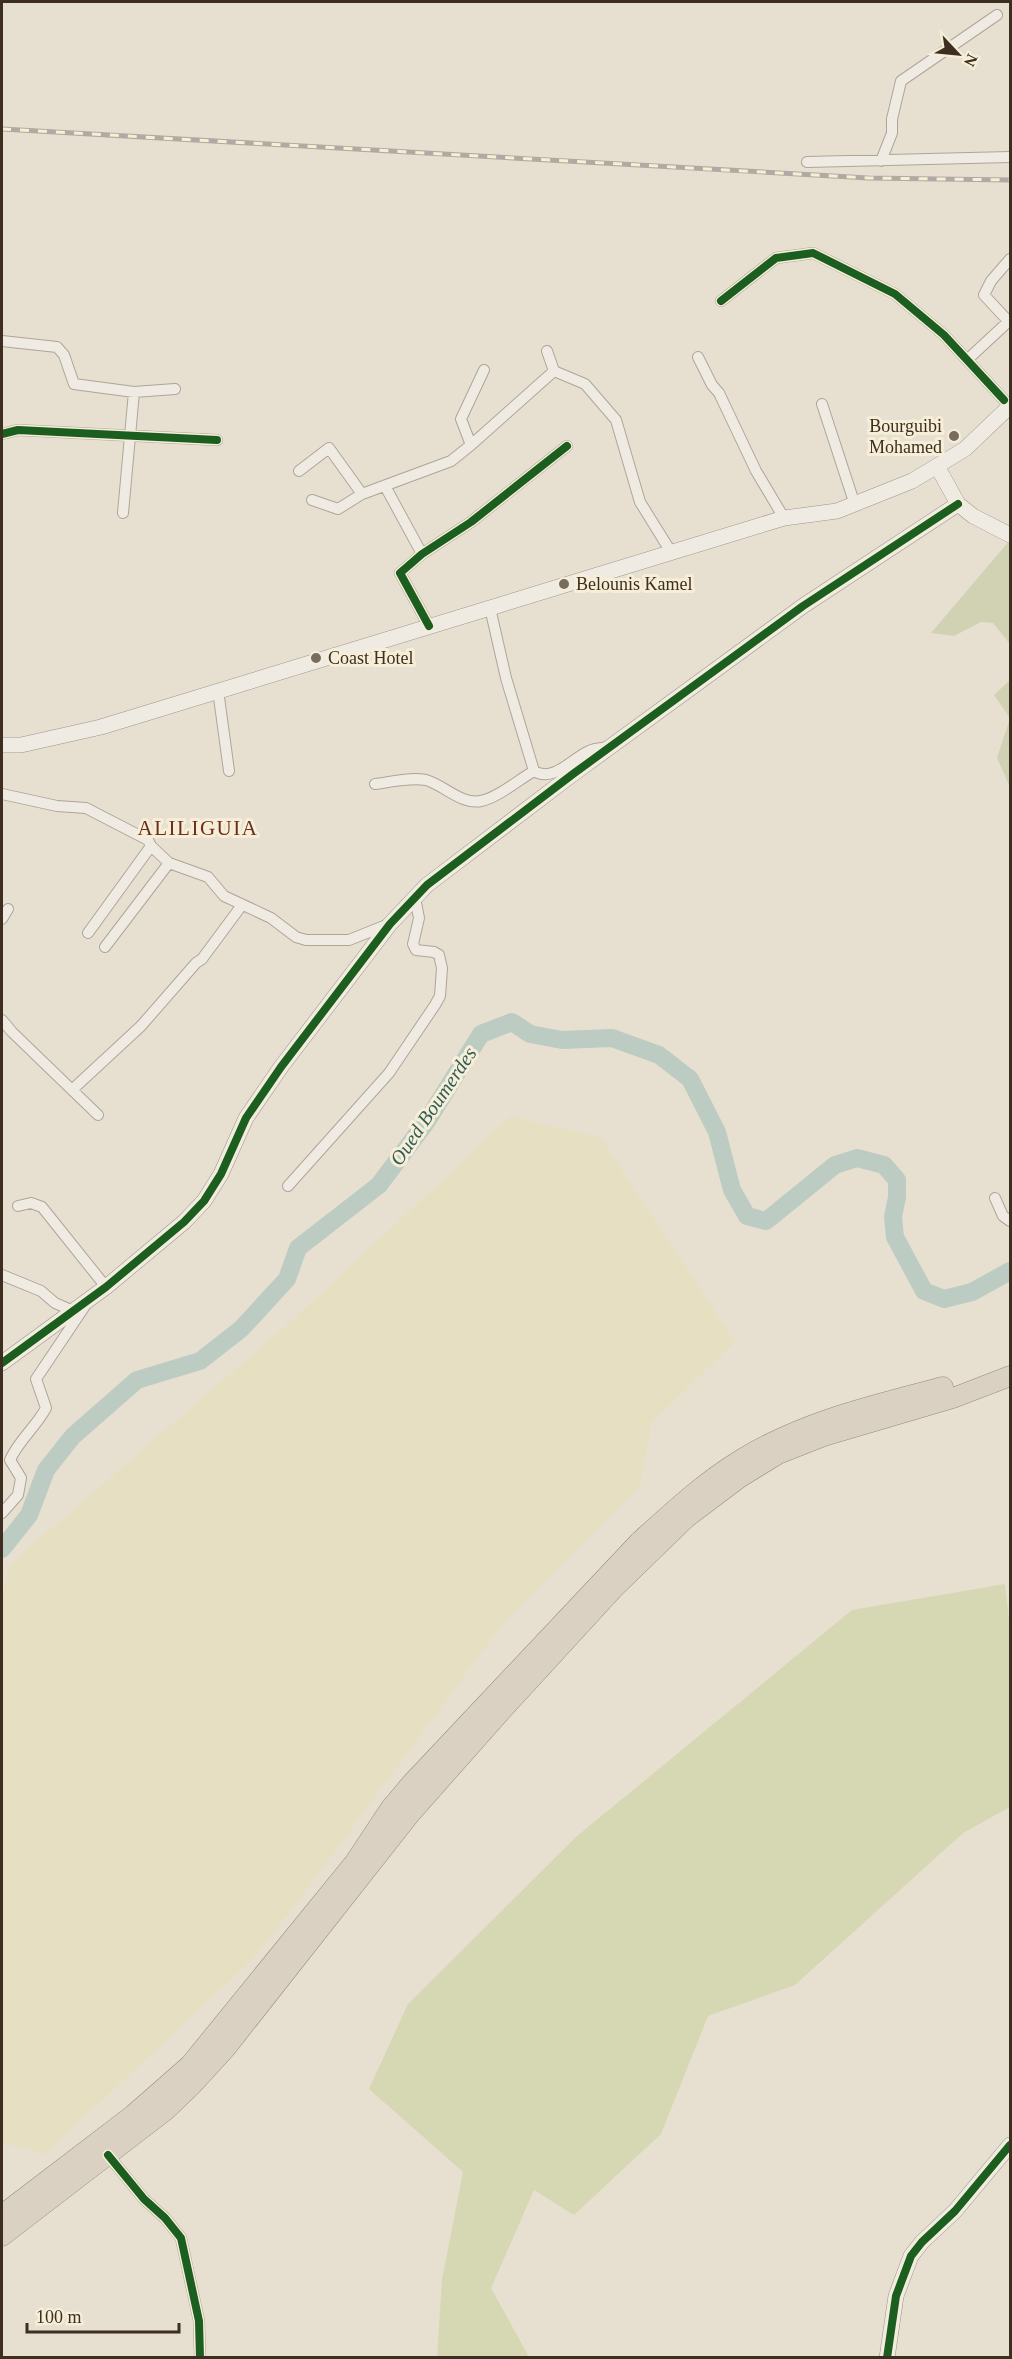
<svg xmlns="http://www.w3.org/2000/svg" width="1012" height="2359" viewBox="0 0 1012 2359" font-family="'Times New Roman',serif">
  <style>
    .farmland { fill: #e6dfc2 }
    .green { fill: #d6d7b3 }
    .cemetery { fill: #d1d1b3 }
    .lines { fill: none; stroke-linecap: round; stroke-linejoin: round }
    .river { stroke: #bcccc2; stroke-width: 18 }
    .street-casing { stroke: #ada599; stroke-width: 12 }
    .secondary-casing { stroke: #9c958a; stroke-width: 16 }
    .highway-casing { stroke: #928b80; stroke-width: 21 }
    .street { stroke: #efebe3; stroke-width: 10 }
    .secondary { stroke: #efebe3; stroke-width: 15 }
    .highway { stroke: #dad1c2; stroke-width: 20 }
    .rail-casing { stroke: #afaaa2; stroke-width: 5 }
    .rail { stroke: #f7eed8; stroke-width: 3; stroke-dasharray: 9; stroke-linecap: butt }
    .cycleway-casing { stroke: #f7eed8; stroke-width: 11 }
    .cycleway { stroke: #1b5e20; stroke-width: 8 }
    .poi-dot { fill: #786c5e; stroke: #f7eed8; stroke-width: 2 }
    .labels { text-anchor: middle; stroke-width: 6; stroke-linejoin: round; paint-order: stroke }
    .poi-label { font-size: 18px; fill: #3d2e20; stroke: #f7eed8; text-anchor: start }
    .water-label { font-size: 20px; font-style: italic; fill: #2f5d5a; stroke: #f7eed8 }
    .quarter-label { font-size: 21px; letter-spacing: 1.5px; fill: #6b2e1e; stroke: #f7eed8 }
  </style>
  <rect width="100%" height="100%" fill="#e7e0d1"/>
  <path class="farmland" d="M511 1116 601 1138 735 1342 652 1422 640 1486 504 1622 302 1896 253 1959 45 2154 2 2143V1595L9 1565 289 1323Z"/>
  <path class="green" d="M1005 1584 1010 1630V1807L963 1833 795 1985 708 2016 661 2134 574 2215 534 2190 491 2288 529 2357H437L442 2280 463 2172 369 2089 408 2004 576 1837 852 1610Z"/>
  <path class="cemetery" d="M1010 540V644L993 623 981 622 954 636 931 633Z
    M1010 680V787L997 758 1010 718 994 695Z"/>
  <g class="lines">
    <path class="river" d="M2 1549 29 1515 46 1470 73 1436 137 1380 200 1361 241 1329 287 1279 298 1248 379 1185 427 1121 481 1034 512 1022 530 1034 562 1040 612 1038 659 1055 690 1079 717 1132 732 1190 747 1216 766 1221 835 1165 857 1158 884 1165 897 1180V1197L893 1217 895 1237 924 1291 944 1299 972 1292 1010 1271"/>
    <defs>
      <path id="street" d="M881 161 892 133V119L901 81 997 15
        M807 162 1010 157
        M1010 259 991 281 984 295 1010 323
        M721 301 776 258 813 253 895 294 944 335 1004 400
        M2 341 57 347 64 355 74 384 134 392 175 389
        M698 357 712 385 719 393 756 471 784 518
        M968 359 1009 321
        M554 371 585 384 616 420 640 502 671 552
        M822 404 855 505
        M2 434 18 430 217 440
        M471 445 554 371 547 351
        M299 471 329 448 362 494
        M385 486 422 554
        M312 500 338 509 362 494 451 461 471 445 461 419 484 370
        M123 513 134 392
        M490 608 506 678 534 771C554 783 572 758 589 751 595 748 602 748 608 747
        M429 626 400 573 422 554 471 522 567 446
        M218 690 229 771
        M375 784C391 782 409 777 426 780 444 785 461 805 481 801 499 797 518 780 534 771
        M2 794 57 806 86 808 148 840 151 846 169 863 208 877 224 896 271 918 296 937 306 940H349L389 924
        M2 919 8 909
        M88 933 151 846
        M105 947 169 863
        M2 1020 12 1032 98 1115
        M73 1089 141 1026 196 963 202 959 242 905
        M288 1186 389 1073 435 1005 440 996 442 968 439 955 434 952 416 950 413 944 419 918 415 898
        M995 1198 1003 1216 1010 1221
        M18 1206 31 1203 42 1207 106 1287
        M2 1275 41 1291 55 1303 71 1310
        M2 1513 18 1495 21 1478 10 1460C18 1441 36 1427 46 1408L36 1379 87 1303
        M108 2155 144 2199 165 2218 181 2238 199 2321 200 2358"/>
      <path id="secondary" d="M937 466 958 504 973 516 1010 535
        M2 745H21L101 727 784 518 837 511 912 481 965 449 1010 406
        M2 1363 106 1287 184 1222 204 1201 221 1174 246 1118 281 1067 390 924 427 885 573 774 803 606 958 504
        M887 2358 896 2296 911 2256 922 2242 955 2211 1010 2145"/>
      <path id="highway" d="M2 2215 133 2115 190 2065 355 1862 390 1809 411 1784 639 1542C672 1512 704 1482 742 1459 804 1421 874 1405 943 1387
        M2 2236 166 2110 192 2085 225 2049 410 1814 502 1710 615 1587 686 1518 739 1478 778 1454 824 1436 953 1398 1010 1376"/>
    </defs>
    <use href="#street" class="street-casing"/>
    <use href="#secondary" class="secondary-casing"/>
    <use href="#highway" class="highway-casing"/>
    <use href="#street" class="street"/>
    <use href="#secondary" class="secondary"/>
    <use href="#highway" class="highway"/>
    <defs>
      <path id="rail" d="M2 129 868 178 1010 180"/>
    </defs>
    <use href="#rail" class="rail-casing"/>
    <use href="#rail" class="rail"/>
    <defs>
      <path id="cycleway" d="M721 301 776 258 813 253 895 294 944 335 1004 400
        M2 434 18 430 217 440
        M429 626 400 573 422 554 471 522 567 446
        M2 1363 106 1287 184 1222 204 1201 221 1174 246 1118 281 1067 390 924 427 885 573 774 803 606 958 504
        M108 2155 144 2199 165 2218 181 2238 199 2321 200 2358
        M887 2358 896 2296 911 2256 922 2242 955 2211 1010 2145"/>
    </defs>
    <use href="#cycleway" class="cycleway-casing"/>
    <use href="#cycleway" class="cycleway"/>
  </g>
  <g class="poi-dot">
    <circle cx="954" cy="436" r="6"/>
    <circle cx="564" cy="584" r="6"/>
    <circle cx="316" cy="658" r="6"/>
  </g>
  <g class="labels">
    <g class="poi-label">
      <text x="942" y="432" text-anchor="end">Bourguibi<tspan x="942" dy="21">Mohamed</tspan></text>
      <text x="576" y="590">Belounis Kamel</text>
      <text x="328" y="664">Coast Hotel</text>
    </g>
    <g class="water-label">
      <text transform="translate(433 1106) rotate(-56)" y="7">Oued Boumerdes</text>
    </g>
    <g class="quarter-label">
      <text x="198" y="835">ALILIGUIA</text>
    </g>
  </g>
  <rect width="1012" height="2359" fill="none" stroke="#3d2e20" stroke-width="6"/>
  <g transform="translate(958 54) rotate(116)" stroke="#f7eed8" stroke-width="4.5" paint-order="stroke">
  <path d="M0-4.5L10 22L0 15L-10 22Z" fill="#3d2e20"/>
  <text y="-9" font-size="16" font-weight="bold" text-anchor="middle" fill="#3d2e20">N</text>
  </g>
  <path d="M27 2323v9h152v-9" fill="none" stroke="#3d2e20" stroke-width="3"/>
  <text x="36" y="2323" font-size="18" fill="#3d2e20" stroke="#f7eed8" stroke-width="4.5" paint-order="stroke">100 m</text>
</svg>
